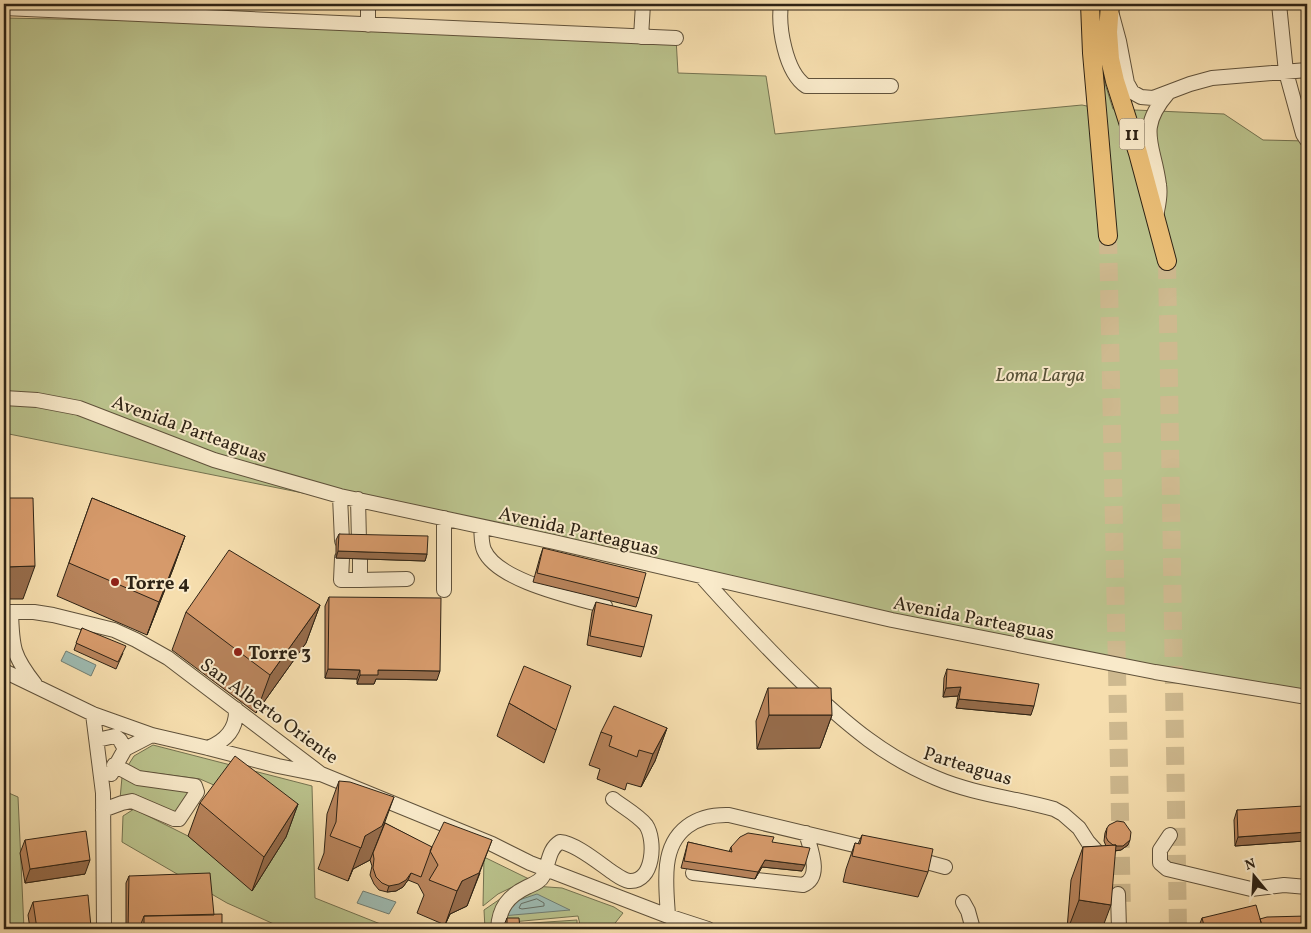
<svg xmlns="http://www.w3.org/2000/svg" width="1311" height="933" viewBox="0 0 1311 933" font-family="Vollkorn,serif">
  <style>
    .green { fill: #bac28c; stroke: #747250 }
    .water { fill: #9ebbb2; stroke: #717e73 }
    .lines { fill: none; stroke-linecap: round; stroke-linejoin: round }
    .shore { stroke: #666f64; stroke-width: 1 }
    .major-tunnel { stroke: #ceb98f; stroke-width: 18; stroke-dasharray: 18 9; stroke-linecap: butt }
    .minor-casing { stroke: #60523b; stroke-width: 16 }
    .major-casing { stroke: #2e2315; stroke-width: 20 }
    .minor { stroke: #f9eaca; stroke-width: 14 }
    .major { stroke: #ebbf77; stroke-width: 18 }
    .wall { fill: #b8845c; stroke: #2e2315 }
    .shaded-wall { fill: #966c4b; stroke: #2e2315 }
    .building { fill: #d69a6b; stroke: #2e2315 }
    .poi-dot { fill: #8f2418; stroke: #f9eaca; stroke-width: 2 }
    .labels { text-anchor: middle; stroke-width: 4; stroke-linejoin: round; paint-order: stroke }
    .shield { fill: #f9eaca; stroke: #6b5f4b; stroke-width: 1 }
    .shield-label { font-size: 18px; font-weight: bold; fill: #2e2315 }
    .park-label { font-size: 19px; font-style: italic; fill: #585339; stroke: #f9eaca }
    .street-label { font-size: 19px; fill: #2e2315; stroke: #f9eaca }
    .poi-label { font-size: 19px; font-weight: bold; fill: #2e2315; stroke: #f9eaca; text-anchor: start }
  </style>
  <rect width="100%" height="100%" fill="#f6deae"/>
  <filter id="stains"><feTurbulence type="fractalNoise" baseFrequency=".004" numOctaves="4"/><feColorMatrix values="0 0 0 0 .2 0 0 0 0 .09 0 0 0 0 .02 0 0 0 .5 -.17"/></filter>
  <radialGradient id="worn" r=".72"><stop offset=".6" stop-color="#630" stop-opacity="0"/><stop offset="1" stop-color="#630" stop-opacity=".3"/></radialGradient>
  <path class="green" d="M4 18 368 25 676 38 678 73 766 76 775 134 1082 105 1101 109V71L1113 109 1224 114 1263 140 1307 141V695L703 579 308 494 4 433Z
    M153 745 312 786 315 898 393 929H285L227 903 122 842 123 816 134 809 188 836 252 890 223 789 200 779 139 771 127 767 134 756Z
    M122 777 189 790 193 794 179 814 136 795 120 799Z
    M4 791 18 797 24 929H4Z
    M484 857 529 879 498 894 483 906Z
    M534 886 562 888 614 907 623 913 612 927 581 929 578 916 501 923V929H485L484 910 503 897Z
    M577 920V929H517V924Z"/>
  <path class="water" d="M66 651 96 665 91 676 61 661Z
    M363 891 396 902 389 914 357 903Z
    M537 894 570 910 502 916 507 904Z"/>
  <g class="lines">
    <path class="shore" d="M537 899 544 903V906L522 909 519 908 521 904Z"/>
    <path class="major-tunnel" d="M1108 236 1122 911
      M1167 261 1178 929"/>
    <defs>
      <path id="minor" d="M781 4C778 26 785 72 806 86H891
        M1279 4 1286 72 1303 134 1307 140
        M4 8 676 38
        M1112 15 1119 41 1127 83 1132 92 1141 97 1153 98 1190 84 1212 78 1307 70
        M368 25V4
        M641 37 643 4
        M1156 216C1158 206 1161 196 1159 185 1154 144 1136 130 1168 93
        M4 398 37 400 79 408 214 460 340 496 554 542 892 620 1155 672 1307 697
        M340 496 342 541
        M358 499 359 541
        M444 518V590
        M481 527C482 535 481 543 484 550 497 581 574 597 605 606
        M342 558 341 580H360V559
        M701 576C736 615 771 653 809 689 849 726 885 757 936 778 973 794 1015 798 1054 809L1063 814 1079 828 1088 842 1099 854
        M360 580 407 579
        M4 612H34L53 615 114 630 136 640 168 658 321 774 492 844 530 863 668 916 708 929
        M11 612C12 648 13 656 35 684
        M4 671 93 714 152 735 208 748 278 766 318 774
        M93 714 103 793 104 929
        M97 740 115 736 120 740 125 749
        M208 748C226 741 237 729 236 709
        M111 774 125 749 152 735
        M103 810 122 803 132 801 174 819H179L197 792 195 786 138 778 114 765
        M1170 835 1160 850V863L1167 869 1251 889 1284 885 1307 887
        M912 858 945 867
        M693 873 803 885C823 877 810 848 806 833
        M1118 894 1119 929
        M963 902 968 911 973 929
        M668 916C667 899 665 882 667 865 671 830 696 814 729 815L871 849
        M498 929C499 908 508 896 527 887 533 884 540 882 543 876 549 865 548 849 560 842 575 843 599 863 612 872 618 876 623 880 629 881 654 883 656 840 646 825 638 815 623 807 613 799"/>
      <path id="major" d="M1090 4 1092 53 1108 236
        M1110 4 1108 32 1110 59 1115 81 1138 153 1167 261"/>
    </defs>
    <use href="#minor" class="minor-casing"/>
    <use href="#major" class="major-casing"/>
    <use href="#minor" class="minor"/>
    <use href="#major" class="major"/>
  </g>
  <path class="wall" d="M92 498 185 536 173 569 147 635 57 596Z
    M339 534 427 554 425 561 336 558V540Z
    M543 548 639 598 636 607 533 582 540 557Z
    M329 597 437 680 376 679 374 684H357V679L325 678V606Z
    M596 602 644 647 641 657 587 645 592 612Z
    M320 605 306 643 256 713 172 650 186 612Z
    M82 628 123 653 116 669 74 650Z
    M947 669 1031 715 956 708 958 696 943 697 944 678Z
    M768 688 832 715 820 748 757 749 756 721Z
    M509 703 556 730 544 763 497 736Z
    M667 728 655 761 641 787 627 783 625 790 597 779 600 769 589 765 601 732Z
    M339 781 385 823 480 873 467 906 450 914 445 925 417 913 424 895 418 884 408 880 403 887 396 891 387 892 379 890 374 884 370 875 372 866 370 860 353 869 348 881 318 869 324 853 327 814Z
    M200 803 298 804 286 837 252 891 188 836Z
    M1237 810 1307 827V833L1304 841 1235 846 1234 820Z
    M1107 828 1128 845 1121 850 1115 851 1102 929H1067L1071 880 1083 847 1106 846 1104 841 1105 833Z
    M862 835 928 872 918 897 843 882 846 869 855 843 858 844Z
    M25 840 85 874 25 883 20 853Z
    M688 842 729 852 731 847 772 842 802 871 762 867 755 879 681 868Z
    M129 876 214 915 222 929H126V883Z
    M33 902 90 929H30L28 915Z
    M507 918 520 929H505L504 925Z
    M1202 918 1260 919 1307 929H1198Z"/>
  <path class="shaded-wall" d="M185 536 173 569 147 635 159 602Z
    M338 551 427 554 425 561 336 558Z
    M35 566 23 599H4V567Z
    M320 605 306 643 256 713 270 675Z
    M328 669 360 670 357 679 325 678Z
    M378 670 440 671 437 680 376 679 374 684H357L360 675Z
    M961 687 958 696 943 697 946 688Z
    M959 699 1034 706 1031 715 956 708Z
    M769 715H832L820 748 757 749Z
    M667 728 655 761 641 787 653 754Z
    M394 797 382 830 370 860 353 869 348 881 365 836Z
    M298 804 286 837 252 891 264 857Z
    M1307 832 1304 841 1235 846 1238 837Z
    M492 840 467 906 450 914 445 925 457 891 462 881Z
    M1130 840 1128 845 1121 850 1113 851 1114 846Z
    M90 860 85 874 25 883 30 869Z
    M765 860 805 865 802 871 762 867 755 879 758 872Z
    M411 873 408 880 403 887 396 891 387 892 389 886Z
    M1079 900 1111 905 1102 929H1068Z
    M1216 926 1215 929H1207Z
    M91 927 90 929H76Z"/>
  <path class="building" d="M4 498H33L35 566 4 567Z
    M92 498 185 536 159 602 69 563Z
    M339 534 428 536 427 554 338 551Z
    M543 548 646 573 639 598 537 573Z
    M229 550 320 605 270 675 186 612Z
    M329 597 441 598 440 671 378 670V675H360V670L328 669Z
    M596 602 652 615 644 647 590 636Z
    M82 628 126 646 118 662 76 643Z
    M524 666 571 686 556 730 509 703Z
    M947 669 1039 684 1034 706 959 699 961 687 946 688Z
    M768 688H831L832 715H769Z
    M614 706 667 728 653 754 639 750 637 757 609 746 612 736 601 732Z
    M235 756 298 804 264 857 200 803Z
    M339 781 350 782 394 797 382 826 365 836 361 848 330 836 336 822Z
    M1304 806 1307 832 1238 837 1237 810Z
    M1117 821 1124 822 1131 832 1130 840 1123 846H1116V845H1113L1108 841 1106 837 1107 828 1109 825Z
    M444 822 492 840 479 873 462 881 457 891 429 880 438 865 430 851Z
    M385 823 432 847 421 877 411 873 406 880 399 884 389 886 382 883 376 877 373 868 374 859 373 853Z
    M86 831 90 860 30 869 25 840Z
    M748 833 774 837 772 842 810 848 805 865 765 860 758 872 684 861 688 842 732 852 731 847 740 837Z
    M862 835 933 849 928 872 852 856 855 843 860 844Z
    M1116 845 1111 905 1079 900 1083 847Z
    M210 873 214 915 144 916 139 929H128L129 876Z
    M88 895 91 927 76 929H37L33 902Z
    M1256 905 1263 929H1217L1216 926 1205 929 1202 918Z
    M222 914V929H144V916Z
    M1307 916V929H1263L1260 919 1267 917Z
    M507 918H519L520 929H507Z
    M660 927 669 929H661Z"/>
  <g class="poi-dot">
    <circle cx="115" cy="582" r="5"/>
    <circle cx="238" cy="652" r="5"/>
  </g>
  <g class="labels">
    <rect class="shield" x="1119.5" y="118.5" width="25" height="31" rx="4"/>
    <g class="shield-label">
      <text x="1132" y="140">11</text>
    </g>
    <g class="park-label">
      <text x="1040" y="381">Loma Larga</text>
    </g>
    <g class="street-label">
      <text transform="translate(190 428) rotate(20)" y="7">Avenida Parteaguas</text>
      <text transform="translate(579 530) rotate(13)" y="7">Avenida Parteaguas</text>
      <text transform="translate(974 617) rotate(11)" y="7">Avenida Parteaguas</text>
      <text transform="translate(270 710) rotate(36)" y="7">San Alberto Oriente</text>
      <text transform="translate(968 765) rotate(17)" y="7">Parteaguas</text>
    </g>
    <g class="poi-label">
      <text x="125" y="589">Torre 4</text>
      <text x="248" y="659">Torre 3</text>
    </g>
  </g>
  <rect width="1311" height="933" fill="none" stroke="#f6deae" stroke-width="20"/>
  <rect x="5" y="5" width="1301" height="923" fill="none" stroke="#2e2315" stroke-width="2.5"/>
  <rect x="10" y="10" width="1291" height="913" fill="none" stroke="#2e2315"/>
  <g transform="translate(1254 876) rotate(342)" stroke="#f9eaca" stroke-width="4" paint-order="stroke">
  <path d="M0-4L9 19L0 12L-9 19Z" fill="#2e2315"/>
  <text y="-8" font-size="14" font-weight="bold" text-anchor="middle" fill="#2e2315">N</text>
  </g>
  <rect width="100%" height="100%" filter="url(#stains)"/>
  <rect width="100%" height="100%" fill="url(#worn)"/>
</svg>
